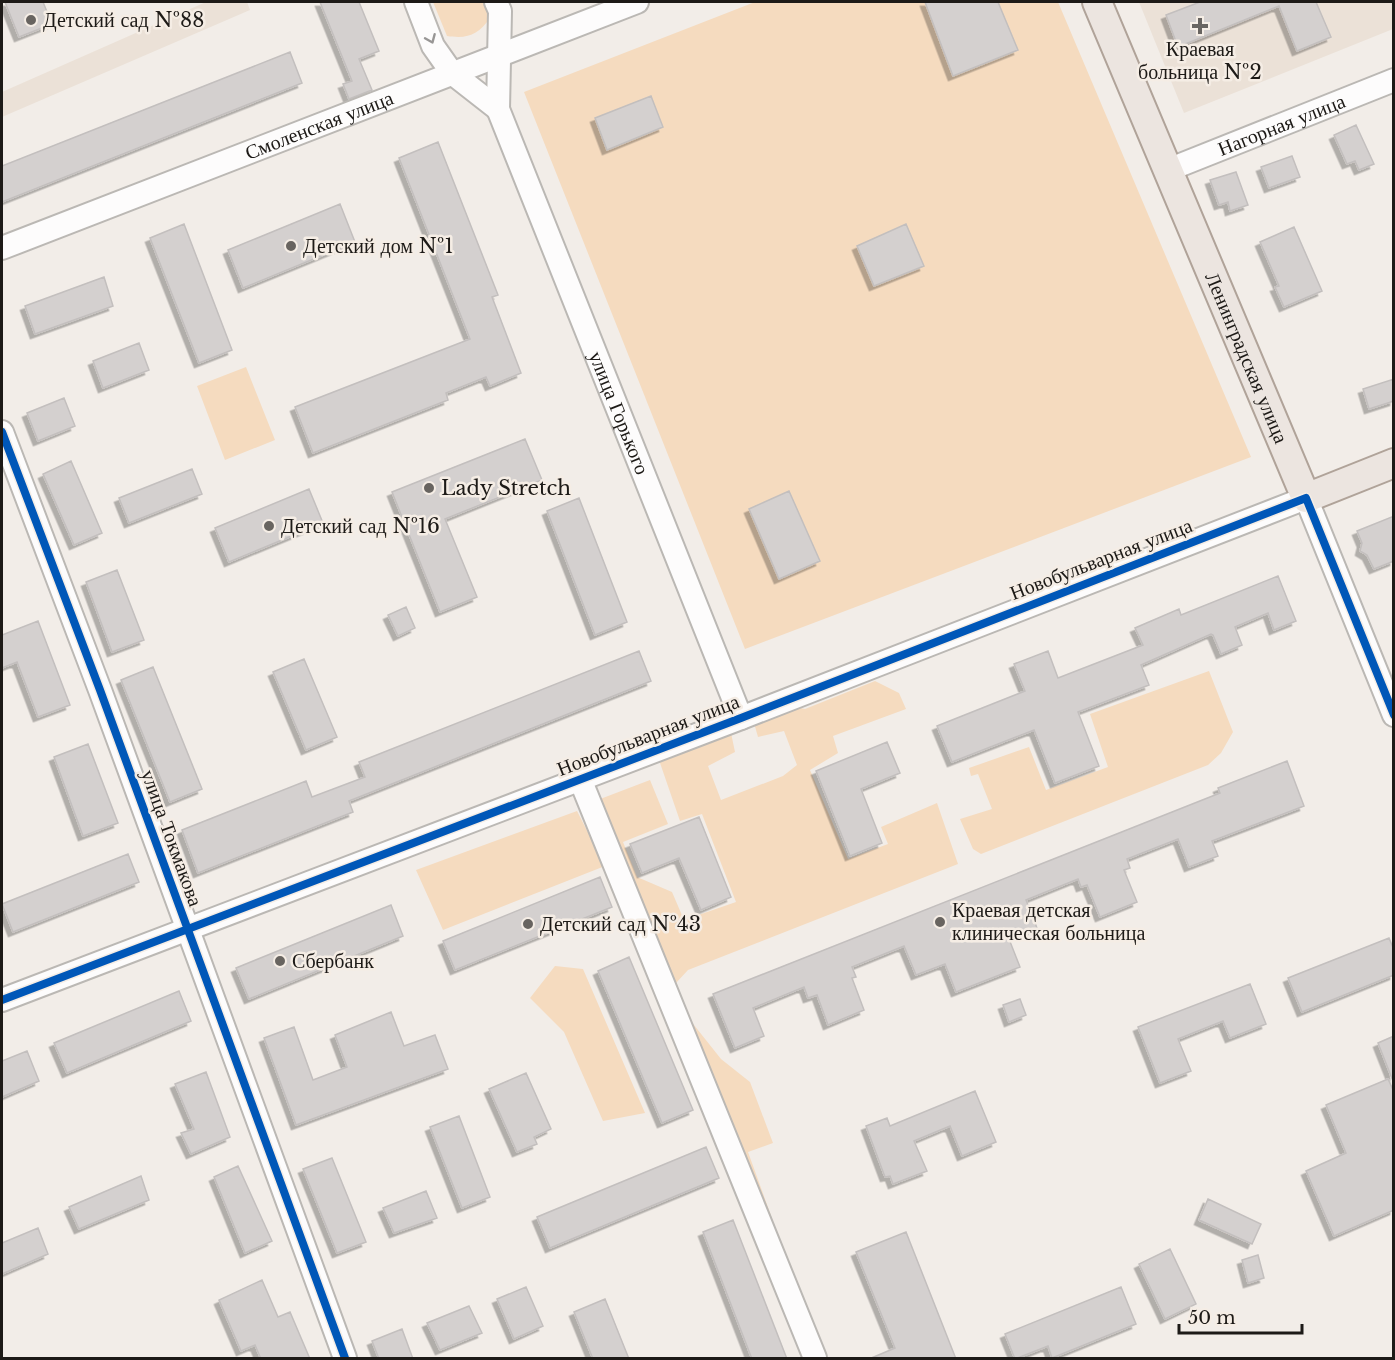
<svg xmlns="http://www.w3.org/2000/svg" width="1395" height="1360" viewBox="0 0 1395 1360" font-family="'Libre Baskerville',serif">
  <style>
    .built { fill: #ebe1d7 }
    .green { fill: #f5dbbf }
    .building { fill: #d4d0cf; stroke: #c3bfbe; stroke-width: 1.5; filter: url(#shadow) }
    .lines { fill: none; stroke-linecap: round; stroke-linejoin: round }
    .minor-casing { stroke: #bbb8b4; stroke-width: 26 }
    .major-casing { stroke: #b0a399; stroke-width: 32 }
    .minor { stroke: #fdfcfc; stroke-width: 22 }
    .major { stroke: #ece5e0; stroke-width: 28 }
    .cycleway-casing { stroke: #f5ede5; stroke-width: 11 }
    .cycleway { stroke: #0057b8; stroke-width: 8 }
    .oneway { stroke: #989695 }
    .poi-dot { fill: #686460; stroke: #f5ede5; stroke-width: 2 }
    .labels { text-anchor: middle; stroke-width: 5; stroke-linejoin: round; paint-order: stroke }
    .poi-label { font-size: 20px; fill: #1d1a17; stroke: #f5ede5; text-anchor: start }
    .street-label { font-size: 20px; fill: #1d1a17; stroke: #f5ede5 }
  </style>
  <defs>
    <filter id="shadow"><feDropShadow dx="-4.5" dy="4.5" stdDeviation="0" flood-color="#0004"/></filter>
  </defs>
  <rect width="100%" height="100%" fill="#f2ede8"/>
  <path class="built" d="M206 2H247L250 10 2 117V92Z
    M1139 2H1393V29L1184 113Z"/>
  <path class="green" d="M433 2H484L490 18C478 35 468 39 447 36Z
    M755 2H1058L1251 457 745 649 524 92Z
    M246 367 275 440 225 460 197 386Z
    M1209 671 1233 732 1221 753 1208 765 981 854 973 849 960 819 992 809 978 774 971 776 969 768 1029 747 1046 790 1108 767 1090 714Z
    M875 681 899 693 906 709 833 736 838 753 810 770 848 859 888 844 881 827 937 803 958 864 688 970 676 983 690 1020 721 1059 750 1082 773 1143 748 1152 783 1249 776 1251 595 801 650 780 668 824 623 842 637 877 672 892 684 920 736 902 702 814 680 821 659 760 731 733 735 752 708 766 721 800 783 776 797 765 784 731 758 737 754 723 795 707 805 709Z
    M577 811 605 866 443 930 416 870Z
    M555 966 583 969 645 1113 603 1121 564 1032 530 998Z"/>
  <path class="building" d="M5 2H43L52 24 19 37Z
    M320 2H359L379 51 359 59 372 90 349 99 343 84 352 81Z
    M925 2H998L1018 50 953 76Z
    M1200 2H1316L1331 37 1297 51 1279 6 1178 47 1166 15Z
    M290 52 302 83 2 202V166Z
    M651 96 663 127 607 150 595 118Z
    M1356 125 1374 164 1359 170 1355 161 1347 164 1334 135Z
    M438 142 498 295 492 297 521 373 490 386 486 377 446 393 448 400 313 453 295 407 470 339 399 158Z
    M1292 156 1300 177 1269 188 1261 167Z
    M1236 172 1248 205 1230 211 1228 202 1219 205 1210 180Z
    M340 204 355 242 243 288 228 250Z
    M184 224 232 350 199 363 150 238Z
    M906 224 924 266 874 286 857 246Z
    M1294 227 1322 291 1284 307 1275 287 1279 286 1260 242Z
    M104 277 113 306 35 334 25 306Z
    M139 343 149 370 103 388 93 361Z
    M1394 379V401L1369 409 1363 389Z
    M64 398 75 426 38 441 27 413Z
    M525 439 542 480 445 519 477 597 440 612 392 492Z
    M71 461 102 533 74 545 43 474Z
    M192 469 202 494 129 523 119 498Z
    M309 489 323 523 229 562 215 528Z
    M789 491 820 561 779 579 749 509Z
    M579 498 627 622 595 635 547 511Z
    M1394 516V561L1374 569 1367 555 1360 551 1362 543 1357 531Z
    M117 570 144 640 112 652 86 582Z
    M1278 576 1296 621 1274 630 1268 613 1235 627 1242 645 1221 654 1213 635 1211 634 1141 665 1149 685 1078 712 1099 766 1055 783 1034 730 952 762 937 726 1025 691 1014 664 1048 651 1058 678 1143 645 1135 628 1179 609 1181 615Z
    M406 607 415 628 398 636 388 615Z
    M38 621 70 705 38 717 17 662 2 668V635Z
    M639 651 651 681 349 801 353 812 198 873 182 830 306 781 312 797 365 777 359 762Z
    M304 659 337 737 306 750 273 672Z
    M153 667 202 789 170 802 121 680Z
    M887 742 900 773 861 789 882 843 850 856 816 771Z
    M88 744 118 823 83 836 54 757Z
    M1287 761 1304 806 1212 841 1218 856 1189 867 1178 839 1127 859 1130 868 1124 870 1137 902 1100 917 1087 885 1081 887 1078 879 1026 900 1037 928 1009 939 1020 967 956 992 945 964 916 975 904 946 852 967 856 977 852 978 864 1010 828 1025 817 995 808 998 804 987 753 1008 764 1036 735 1048 713 994 1220 793 1218 788Z
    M699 817 731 897 701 910 679 858 642 873 630 844Z
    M128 854 139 882 13 932 2 904Z
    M600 877 612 907 455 970 443 941Z
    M391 905 403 936 249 999 236 968Z
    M1389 938 1394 950V975L1302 1012 1288 978Z
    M629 957 693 1110 662 1123 598 971Z
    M1250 984 1266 1024 1230 1038 1223 1021 1178 1039 1191 1071 1160 1083 1138 1027Z
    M179 991 191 1021 67 1073 54 1043Z
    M1020 999 1026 1015 1009 1022 1003 1005Z
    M391 1012 404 1046 435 1035 448 1069 296 1125 264 1038 294 1027 313 1080 347 1067 335 1035Z
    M1394 1036V1081H1393L1378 1043Z
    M27 1051 39 1081 2 1097V1061Z
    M206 1072 230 1137 191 1154 181 1133 194 1129 175 1084Z
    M526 1073 551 1129 534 1137 537 1144 517 1152 489 1089Z
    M1388 1079 1394 1092V1210L1334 1236 1306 1171 1346 1153 1326 1105Z
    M975 1091 996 1142 962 1156 950 1126 914 1141 927 1171 893 1184 890 1176 885 1177 866 1126 887 1118 890 1126Z
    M459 1116 490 1197 462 1208 430 1127Z
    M706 1147 719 1178 550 1248 537 1217Z
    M332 1158 366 1242 337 1253 303 1169Z
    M238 1166 272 1241 245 1253 214 1177Z
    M141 1176 149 1200 79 1229 69 1207Z
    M426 1191 437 1218 394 1233 383 1208Z
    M1208 1199 1261 1224 1252 1244 1199 1220Z
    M733 1220 787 1359H752L703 1232Z
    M38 1228 48 1254 2 1274V1243Z
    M906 1232 956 1359H869L895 1348 856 1252Z
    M1170 1249 1196 1304 1165 1319 1139 1264Z
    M1258 1255 1264 1278 1248 1283 1242 1260Z
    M262 1280 278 1317 290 1312 310 1359H261L255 1345 241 1351 219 1300Z
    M526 1287 543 1326 514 1339 497 1299Z
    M1121 1287 1136 1324 1052 1358 1048 1346 1015 1359 1005 1334Z
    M605 1299 629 1359H593L574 1312Z
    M469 1306 482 1333 440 1350 427 1323Z
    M402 1329 413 1359H379L372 1341Z"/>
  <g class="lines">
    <defs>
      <g id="minor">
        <path d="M416 2 433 46 452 73 498 109"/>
        <path id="s1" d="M496 2 500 11 498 109 741 718"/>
        <path id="s2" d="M1168 170 1394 80"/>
        <path id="s3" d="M2 248 637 2"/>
        <path d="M2 432 100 690 345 1358"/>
        <path d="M580 779 815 1358"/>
        <path d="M2 1000 741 718 1306 498 1394 715"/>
      </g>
      <g id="major">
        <path id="s4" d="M1097 2 1306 498 1394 463"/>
      </g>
    </defs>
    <use href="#minor" class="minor-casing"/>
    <use href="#major" class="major-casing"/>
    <use href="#minor" class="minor"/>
    <use href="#major" class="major"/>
    <defs>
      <path id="cycleway" d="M2 432 100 690 345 1358
        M2 1000 741 718 1306 498 1394 715"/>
    </defs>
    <use href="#cycleway" class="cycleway-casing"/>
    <use href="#cycleway" class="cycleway"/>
  </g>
  <defs><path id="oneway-chevron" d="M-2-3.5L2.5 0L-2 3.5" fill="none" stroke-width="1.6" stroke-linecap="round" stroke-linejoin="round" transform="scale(1.5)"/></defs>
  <use class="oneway" href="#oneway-chevron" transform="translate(431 39) rotate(67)"/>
  <g class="poi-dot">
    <circle cx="31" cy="20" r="6"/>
    <path d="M1197 17h6v6h6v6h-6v6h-6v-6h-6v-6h6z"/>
    <circle cx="291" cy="246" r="6"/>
    <circle cx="429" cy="488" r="6"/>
    <circle cx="269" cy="526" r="6"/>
    <circle cx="940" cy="922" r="6"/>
    <circle cx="528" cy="924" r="6"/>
    <circle cx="280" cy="961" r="6"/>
  </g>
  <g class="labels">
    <g class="poi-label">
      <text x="43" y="27">Детский сад №88</text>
      <text x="1200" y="56" text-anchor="middle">Краевая<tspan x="1200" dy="23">больница №2</tspan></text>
      <text x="303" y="253">Детский дом №1</text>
      <text x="441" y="495">Lady Stretch</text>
      <text x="281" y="533">Детский сад №16</text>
      <text x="952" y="917">Краевая детская<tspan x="952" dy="23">клиническая больница</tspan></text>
      <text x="540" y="931">Детский сад №43</text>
      <text x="292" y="968">Сбербанк</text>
    </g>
    <g class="street-label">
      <text dy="7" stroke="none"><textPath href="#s3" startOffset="340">Смоленская улица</textPath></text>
      <text dy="7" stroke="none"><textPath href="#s2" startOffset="122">Нагорная улица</textPath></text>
      <text dy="7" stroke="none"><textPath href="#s4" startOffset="386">Ленинградская улица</textPath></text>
      <text dy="7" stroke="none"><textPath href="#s1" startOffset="435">улица Горького</textPath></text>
      <text transform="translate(1101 559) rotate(-21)" y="7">Новобульварная улица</text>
      <text transform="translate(648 735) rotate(-21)" y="7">Новобульварная улица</text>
      <text transform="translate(172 838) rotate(70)" y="7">улица Токмакова</text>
    </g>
  </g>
  <rect width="1395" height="1360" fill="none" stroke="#1d1a17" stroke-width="6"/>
  <path d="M1179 1324v9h123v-9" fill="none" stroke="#1d1a17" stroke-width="3"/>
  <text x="1188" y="1324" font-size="18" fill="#1d1a17" stroke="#f5ede5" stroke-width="4.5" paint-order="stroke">50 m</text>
</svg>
